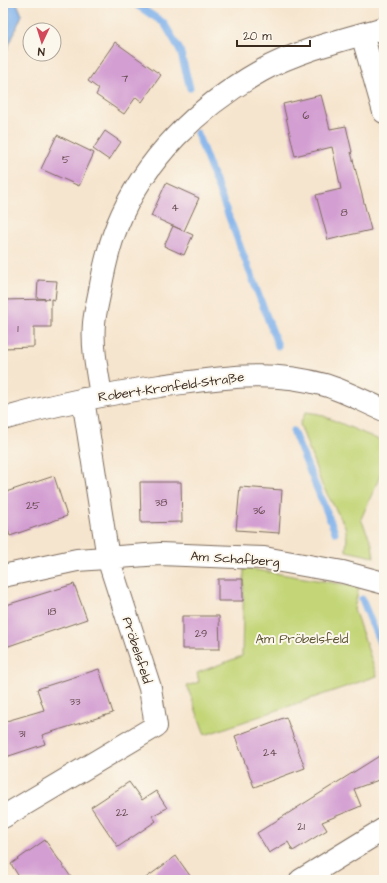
<svg xmlns="http://www.w3.org/2000/svg" width="387" height="883" viewBox="0 0 387 883" font-family="'Architects Daughter',sans-serif">
  <style>
    .green { fill: #c3d577; stroke: #7f804a }
    .water { fill: #7fb1eb; stroke: #5d6e84 }
    .lines { fill: none; stroke-linecap: round; stroke-linejoin: round }
    .stream { stroke: #7fb1eb; stroke-width: 7 }
    .building { fill: #d39ed2 }
    .minor-casing { stroke: #7c6b5c; stroke-width: 24 }
    .minor { stroke: #fff; stroke-width: 22 }
    .labels { text-anchor: middle; stroke-width: 4; stroke-linejoin: round; paint-order: stroke }
    .number-label { font-size: 11px; fill: #61474b }
    .street-label { font-size: 13px; fill: #3b2a1e; stroke: #fbf7ec }
    .park-label { font-size: 13px; fill: #5d5534; stroke: #fbf7ec }
  </style>
  <rect width="100%" height="100%" fill="#fbf7ec"/>
  <filter id="ink" filterUnits="userSpaceOnUse"><feTurbulence type="fractalNoise" baseFrequency=".025" numOctaves="2"/><feDisplacementMap in="SourceGraphic" scale="8" xChannelSelector="R" yChannelSelector="G"/><feConvolveMatrix kernelMatrix="1 2 1 2 8 2 1 2 1" color-interpolation-filters="sRGB"/></filter>
  <filter id="wash" filterUnits="userSpaceOnUse"><feTurbulence type="fractalNoise" baseFrequency=".012" numOctaves="4" result="noise"/><feDisplacementMap in="SourceGraphic" scale="16" xChannelSelector="R" yChannelSelector="G"/><feGaussianBlur stdDeviation="0.9" result="paint"/><feColorMatrix in="noise" values="0 0 0 0 0 0 0 0 0 0 0 0 0 0 0 0 0 1.4 0 .05"/><feComposite in="paint" operator="in"/></filter>
  <g filter="url(#wash)">
    <rect width="100%" height="100%" fill="#f6e5ce"/>
    <path class="green" d="M306 412 319 414 384 442V467L361 519 372 544 374 557 346 551 347 538 345 526 322 485 300 424Z
      M244 568 359 587 354 609 377 676 205 735 187 686 199 682 197 673 242 656Z"/>
    <path class="water" d="M3 3H17L22 15 3 59Z"/>
    <g class="lines">
      <path class="stream" d="M136 3 138 6 164 23 180 50 190 88
        M197 133 278 346
        M293 431 335 532
        M362 599 384 653"/>
    </g>
    <g id="blocks">
      <path class="building" d="M115 42 161 75 142 102 136 97 124 114 96 95 99 89 88 81Z
        M321 95 330 129 346 126 352 152H351L371 230 328 240 316 195 341 189 332 147 295 156 283 104Z
        M105 131 121 142 109 160 93 149Z
        M57 135 94 153 79 186 41 169Z
        M166 183 199 198 184 231 151 216Z
        M173 226 193 235 184 255 164 246Z
        M38 280 57 281 55 300 51 299V327H34V347L3 348V300L49 299 37 298Z
        M54 476 67 516 10 536 8 530 3 532V493Z
        M140 482H181L182 522 141 523Z
        M240 487 282 490 279 533 236 530Z
        M218 579H243V601H218Z
        M74 584 87 619 3 648V606Z
        M182 616H219L220 649H182Z
        M99 669 113 713 42 735 45 744 3 758V722L44 710 37 689Z
        M286 717 305 768 254 787 235 736Z
        M384 753V778L354 789 361 806 322 822 327 830 293 851 288 842 269 853 257 833Z
        M129 782 142 800 156 791 167 808 152 816 156 821 118 847 91 807Z
        M45 840 73 880H21L11 864Z
        M176 856 193 880H143Z"/>
    </g>
  </g>
  <g filter="url(#ink)">
    <use href="#blocks" fill-opacity="0" stroke="#7c6b5c" stroke-width="1"/>
    <g class="lines">
      <defs>
        <path id="minor" d="M362 34 384 112
          M101 395C97 371 92 347 94 323 95 312 98 301 100 290 104 268 109 246 117 226 144 159 199 106 261 71 296 51 345 39 384 28
          M3 419C55 404 107 394 160 386 215 378 271 369 325 385 345 391 365 402 384 410
          M3 576 77 560 160 554 264 558 343 572 384 583
          M3 817 156 726 150 688 108 558 83 399
          M301 880 384 829"/>
      </defs>
      <use href="#minor" class="minor-casing"/>
      <use href="#minor" class="minor"/>
    </g>
  </g>
  <g class="labels">
    <g class="number-label">
      <text x="125" y="82">7</text>
      <text x="306" y="119">6</text>
      <text x="66" y="163">5</text>
      <text x="175" y="211">4</text>
      <text x="344" y="216">8</text>
      <text x="18" y="332">1</text>
      <text x="161" y="506">38</text>
      <text x="33" y="509">25</text>
      <text x="259" y="514">36</text>
      <text x="52" y="615">18</text>
      <text x="201" y="637">29</text>
      <text x="75" y="705">33</text>
      <text x="22" y="737">31</text>
      <text x="270" y="756">24</text>
      <text x="122" y="816">22</text>
      <text x="301" y="830">21</text>
    </g>
    <g class="street-label">
      <text transform="translate(171 386) rotate(-8)" y="5">Robert-Kronfeld-Straße</text>
      <text transform="translate(235 558) rotate(4)" y="5">Am Schafberg</text>
      <text transform="translate(138 650) rotate(72)" y="5">Pröbelsfeld</text>
    </g>
    <g class="park-label">
      <text x="302" y="643">Am Pröbelsfeld</text>
    </g>
  </g>
  <rect width="387" height="883" fill="none" stroke="#fbf7ec" stroke-width="16"/>
  <g transform="translate(42 42) rotate(184)"><circle r="19" fill="#fbf7ec" stroke="#aea59a"/>
  <path d="M0-3L7 15L0 10L-7 15Z" fill="#d1495b"/>
  <text y="-6" font-size="11" font-weight="bold" text-anchor="middle" fill="#3b2a1e">N</text>
  </g>
  <path d="M237 40v6h73v-6" fill="none" stroke="#3b2a1e" stroke-width="2"/>
  <text x="243" y="40" font-size="12" fill="#3b2a1e" stroke="#fbf7ec" stroke-width="3" paint-order="stroke">20 m</text>
</svg>
